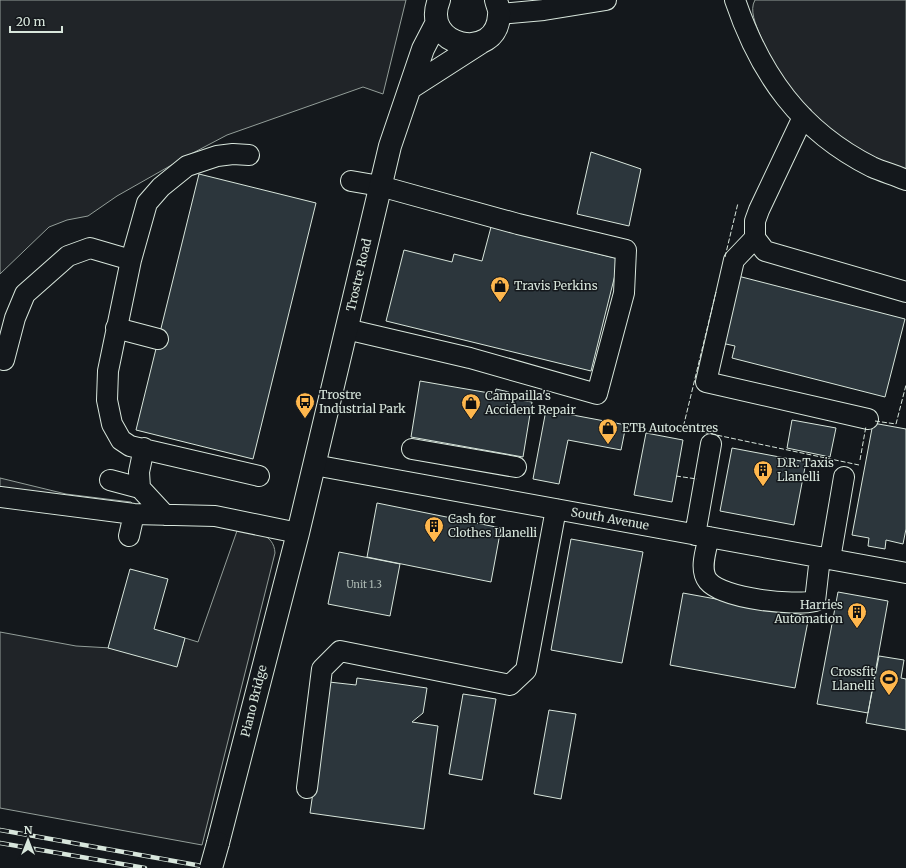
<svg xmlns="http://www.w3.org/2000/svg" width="906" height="868" viewBox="0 0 906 868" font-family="Merriweather,serif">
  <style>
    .green { fill: #202428; stroke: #939e99 }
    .building { fill: #2c363c; stroke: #d8e6dc }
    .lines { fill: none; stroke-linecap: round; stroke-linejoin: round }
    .minor-casing { stroke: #d8e6dc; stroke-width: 22 }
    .major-casing { stroke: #d8e6dc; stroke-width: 24 }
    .minor { stroke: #14181c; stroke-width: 20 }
    .major { stroke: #14181c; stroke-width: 22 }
    .rail-casing { stroke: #d8e6dc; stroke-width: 4.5 }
    .rail { stroke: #14181c; stroke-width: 3; stroke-dasharray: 9; stroke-linecap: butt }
    .major-bridge-casing { stroke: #d8e6dc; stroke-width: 24; stroke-linecap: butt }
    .major-bridge { stroke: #14181c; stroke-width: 22 }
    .fence { stroke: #d8e6dc; stroke-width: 1; stroke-dasharray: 5 2; stroke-linecap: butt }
    .labels { text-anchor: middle; stroke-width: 3; stroke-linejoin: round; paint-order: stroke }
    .number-label { font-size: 10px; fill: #adbab4 }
    .street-label { font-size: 12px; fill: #d8e6dc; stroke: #14181c }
    .poi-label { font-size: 12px; fill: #d8e6dc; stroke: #14181c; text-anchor: start }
  </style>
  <rect width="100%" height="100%" fill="#14181c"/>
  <path class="green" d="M0 0H406L383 94 363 87 227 135 191 154 117 196 88 216 67 220 49 227 0 274Z
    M755 0H906V171C841 150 786 98 760 35 756 25 749 10 755 0Z
    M0 478 66 494 131 502 137 508 0 490Z
    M238 528C254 532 274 533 275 553L202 845 0 808V632L76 646 111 648 177 666 185 638 198 642Z"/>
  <path class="building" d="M591 152 641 169 629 226 577 214Z
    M199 174 316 203 253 459 136 430Z
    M491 227 619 259 591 371 386 321 404 250 452 262 454 254 482 261Z
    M734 275 905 319 885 397 732 358 735 346 717 342Z
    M420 381 495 394 496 389 509 392 508 398 532 402 523 457 411 437Z
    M546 410 626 425 621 450 568 440 559 484 533 479Z
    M792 420 836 428 830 457 787 448Z
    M873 423 906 429V529L903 544 886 540 885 549 868 546 869 538 852 535Z
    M646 433 683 440 672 502 634 495Z
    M732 448 806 462 794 525 720 511Z
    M377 503 501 528 491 582 367 557Z
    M571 539 643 552 622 663 551 650Z
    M339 552 400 564 390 616 328 604Z
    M130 569 168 579 154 629 185 638 177 667 108 648Z
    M838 592 888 601 868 713 817 704Z
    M683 593 809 616 795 688 670 665Z
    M879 656 904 660 901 678 906 679V730L866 723Z
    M357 678 427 688 423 713 412 722 438 726 424 829 310 813 329 682 356 685Z
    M463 694 496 699 482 780 449 774Z
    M549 710 576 714 561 799 534 794Z"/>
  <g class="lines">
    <defs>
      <path id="minor" d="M735 0C760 74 800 131 872 167 883 172 895 175 906 180
        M500 14 544 10 606 0
        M803 117 759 210 755 221V238L734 260 706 382 868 419
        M249 155 233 154 217 156 187 166 161 187 147 203 131 260 108 371 107 400 112 424 121 440 130 446 259 476
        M755 238 765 251 906 292
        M116 328 158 339
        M346 329 470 358 597 394 624 293 626 250 518 224 380 186 351 181
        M0 359 4 360 15 318 25 294 68 256 90 248 131 260
        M412 449 516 467
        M314 465 906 573
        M110 480 140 488 165 515
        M140 488 139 472 144 448
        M0 497 134 514 215 516 298 533
        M695 535 711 444
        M129 536 134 514
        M709 537C706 550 699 570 708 581 723 599 794 606 815 601L820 557
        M830 559 844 477
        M307 788 322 669 340 651 510 685 526 670 556 509"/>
      <path id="major" d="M439 0C420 47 497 63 499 15 500 10 497 5 496 0
        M410 88 480 43
        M218 843 298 533 390 146 423 49 437 22"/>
    </defs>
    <use href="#minor" class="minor-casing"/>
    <use href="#major" class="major-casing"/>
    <use href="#minor" class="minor"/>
    <use href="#major" class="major"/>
    <defs>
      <path id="rail" d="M0 830 213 868
        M0 843 145 868"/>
    </defs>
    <use href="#rail" class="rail-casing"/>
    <use href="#rail" class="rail"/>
    <defs>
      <path id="major-bridge" d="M211 868 218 843"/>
    </defs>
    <use href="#major-bridge" class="major-bridge-casing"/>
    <use href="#major-bridge" class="major-bridge"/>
    <path class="fence" d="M725 257 738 203
      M716 292 683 428 859 465
      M875 421 896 424 906 385
      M860 460 866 426
      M676 476 697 479"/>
  </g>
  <defs>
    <symbol id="shop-pin" viewBox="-11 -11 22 30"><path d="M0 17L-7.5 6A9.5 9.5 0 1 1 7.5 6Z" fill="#ffb74d" stroke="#14181c"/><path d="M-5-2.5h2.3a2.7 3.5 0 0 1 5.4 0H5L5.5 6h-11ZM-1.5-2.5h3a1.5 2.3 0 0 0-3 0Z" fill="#111"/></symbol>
    <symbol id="bus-pin" viewBox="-11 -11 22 30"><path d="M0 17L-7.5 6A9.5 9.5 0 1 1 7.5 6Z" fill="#ffb74d" stroke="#14181c"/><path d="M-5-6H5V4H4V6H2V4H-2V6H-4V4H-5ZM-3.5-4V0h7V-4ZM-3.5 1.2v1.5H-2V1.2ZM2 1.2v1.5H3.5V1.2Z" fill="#111"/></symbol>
    <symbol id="building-pin" viewBox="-11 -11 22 30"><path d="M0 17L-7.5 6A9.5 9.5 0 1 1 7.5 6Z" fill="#ffb74d" stroke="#14181c"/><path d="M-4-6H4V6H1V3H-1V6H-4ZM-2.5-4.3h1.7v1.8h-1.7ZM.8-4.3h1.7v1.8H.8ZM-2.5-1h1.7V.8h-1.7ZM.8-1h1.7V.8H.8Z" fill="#111"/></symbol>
    <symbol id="stadium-pin" viewBox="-11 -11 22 30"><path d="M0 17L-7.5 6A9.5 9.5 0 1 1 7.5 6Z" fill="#ffb74d" stroke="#14181c"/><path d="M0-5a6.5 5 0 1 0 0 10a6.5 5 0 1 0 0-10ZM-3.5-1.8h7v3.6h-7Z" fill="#111"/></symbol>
  </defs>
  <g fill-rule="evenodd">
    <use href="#shop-pin" x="489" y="275" width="22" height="30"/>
    <use href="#bus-pin" x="294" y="391" width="22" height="30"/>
    <use href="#shop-pin" x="460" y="392" width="22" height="30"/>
    <use href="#shop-pin" x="597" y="417" width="22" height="30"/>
    <use href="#building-pin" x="752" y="459" width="22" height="30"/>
    <use href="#building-pin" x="423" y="515" width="22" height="30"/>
    <use href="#building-pin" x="846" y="601" width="22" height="30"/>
    <use href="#stadium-pin" x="878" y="668" width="22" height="30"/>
  </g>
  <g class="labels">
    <g class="number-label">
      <text x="364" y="588">Unit 1.3</text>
    </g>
    <g class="street-label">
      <text transform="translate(359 275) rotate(-77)" y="4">Trostre Road</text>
      <text transform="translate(610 519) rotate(10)" y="4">South Avenue</text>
      <text transform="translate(254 701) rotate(-76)" y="4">Piano Bridge</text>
    </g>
    <g class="poi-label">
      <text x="514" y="290">Travis Perkins</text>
      <text x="319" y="399">Trostre<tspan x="319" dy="14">Industrial Park</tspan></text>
      <text x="485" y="400">Campailla's<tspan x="485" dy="14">Accident Repair</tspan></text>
      <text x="622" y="432">ETB Autocentres</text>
      <text x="777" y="467">D.R. Taxis<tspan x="777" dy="14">Llanelli</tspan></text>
      <text x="448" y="523">Cash for<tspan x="448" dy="14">Clothes Llanelli</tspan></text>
      <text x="843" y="609" text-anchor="end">Harries<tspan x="843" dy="14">Automation</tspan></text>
      <text x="875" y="676" text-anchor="end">Crossfit<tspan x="875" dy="14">Llanelli</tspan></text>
    </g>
  </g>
  <g transform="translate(28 840)" stroke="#14181c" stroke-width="3" paint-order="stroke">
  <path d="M0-3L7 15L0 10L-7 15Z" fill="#d8e6dc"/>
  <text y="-6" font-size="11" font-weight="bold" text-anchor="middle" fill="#d8e6dc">N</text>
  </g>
  <path d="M10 26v6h52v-6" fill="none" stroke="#d8e6dc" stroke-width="2"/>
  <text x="16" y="26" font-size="12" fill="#d8e6dc" stroke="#14181c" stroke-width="3" paint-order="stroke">20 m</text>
</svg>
